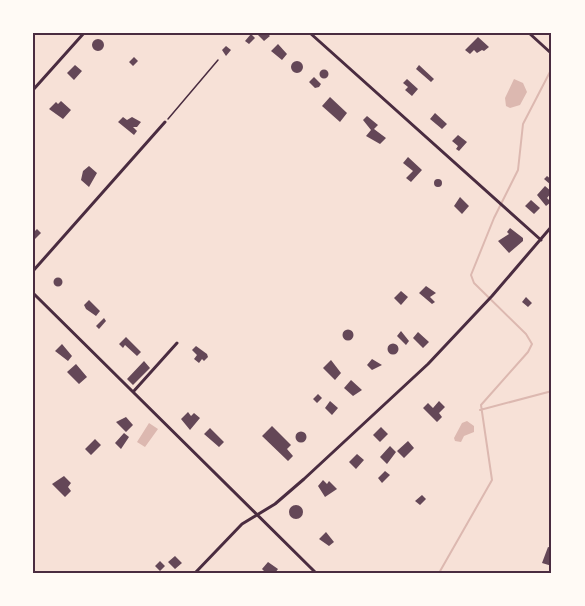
<svg xmlns="http://www.w3.org/2000/svg" width="585" height="606" viewBox="0 0 585 606" font-family="'DM Sans',sans-serif">
  <style>
    .water { fill: #dcb8b0 }
    .lines { fill: none; stroke-linecap: round; stroke-linejoin: round }
    .stream { stroke: #dcb8b0; stroke-width: 2 }
    .building { fill: #644757 }
    .path { stroke: #4a2c40; stroke-width: 1.5 }
    .service { stroke: #4a2c40; stroke-width: 1.5 }
    .minor { stroke: #4a2c40; stroke-width: 3 }
    .neatline { fill: none; stroke: #4a2c40; stroke-width: 2 }
  </style>
  <rect width="100%" height="100%" fill="#f7e1d7"/>
  <path class="water" d="M514 79 523 83 527 92 520 105 510 108 506 106 505 98Z
    M467 421 474 426V432L464 436 461 442 455 441 454 438 462 423Z
    M149 423 158 429 145 447 137 442Z"/>
  <g class="lines">
    <path class="stream" d="M480 410 552 391
      M439 573 492 480 481 405 528 352 532 344 526 334 474 283 471 275 494 218 518 170 523 124 552 68"/>
  </g>
  <path class="building" d="M256 33H267L270 36 264 41Z
    M251 34 255 38 249 44 245 41Z
    M478 37 489 47 484 51 482 50 477 53 474 50 470 54 465 50Z
    M92 45a6 6 0 1 1 12 0a6 6 0 1 1-12 0Z
    M278 44 287 54 282 60 271 51Z
    M226 46 231 50 226 56 222 50Z
    M134 57 138 61 133 66 129 62Z
    M291 67a6 6 0 1 1 12 0a6 6 0 1 1-12 0Z
    M75 65 82 71 74 80 67 73Z
    M419 65 434 79 431 82 416 69Z
    M319.5 74a4.5 4.5 0 1 1 9 0a4.5 4.5 0 1 1-9 0Z
    M314 77 321 84 319 87 315 88 309 82Z
    M407 79 418 89 412 96 405 90 408 87 403 83Z
    M330 97 347 113 340 122 322 106Z
    M61 101 71 110 63 119 49 109 56 102 58 104Z
    M435 113 447 124 442 129 430 119Z
    M367 116 378 125 374 129 386 138 380 144 366 136 371 130 363 120Z
    M123 117 127 120 132 117 141 122 137 127H133L137 131 134 135 118 122Z
    M458 135 467 142 459 151 456 149 458 146 452 141Z
    M408 157 422 170 411 182 406 178 413 171 403 163Z
    M89 166 97 173 89 187 81 180 83 171Z
    M547 176 552 180 551 185 544 179Z
    M434 183a4 4 0 1 1 8 0a4 4 0 1 1-8 0Z
    M545 186 552 192 547 198 551 202 546 206 537 195Z
    M460 197 469 206 462 214 454 206Z
    M531 200 540 208 534 214 525 206Z
    M510 228 523 238V241L509 253 498 241 509 234 507 232Z
    M37 229 41 233 33 241V233Z
    M53.5 282a4.5 4.5 0 1 1 9 0a4.5 4.5 0 1 1-9 0Z
    M426 286 436 293 430 297 435 302 432 304 419 293Z
    M401 291 408 297 401 305 394 298Z
    M526 297 532 303 528 307 522 302Z
    M89 300 100 311 96 316 86 309 84 305Z
    M104 318 106 321 99 329 96 326Z
    M342.5 335a5.5 5.5 0 1 1 11 0a5.5 5.5 0 1 1-11 0Z
    M401 331 409 341 406 345 397 336Z
    M418 332 429 342 423 348 413 338Z
    M126 337 141 352 137 356 125 345 123 348 119 344Z
    M387.5 349a5.5 5.5 0 1 1 11 0a5.5 5.5 0 1 1-11 0Z
    M62 344 72 356 68 361 55 351Z
    M196 346 207 354 208 357 204 361 202 359 199 363 194 359 197 355 192 350Z
    M372 359 382 365 372 370 367 365Z
    M331 360 341 373 335 380 323 368Z
    M144 361 150 368 133 385 127 379Z
    M76 364 87 377 79 384 67 372Z
    M351 380 362 390 353 396 344 388Z
    M318 394 322 398 317 403 313 399Z
    M330 401 338 408 332 415 325 408Z
    M439 401 445 407 439 413 442 417 437 422 423 408 428 403 433 408Z
    M188 412 191 416 194 413 200 418 190 430 181 419Z
    M126 417 133 425 126 432 116 422Z
    M272 426 291 445 287 449 293 456 288 461 262 436Z
    M381 427 388 434 380 442 373 435Z
    M210 428 224 442 219 447 204 434Z
    M295.5 437a5.5 5.5 0 1 1 11 0a5.5 5.5 0 1 1-11 0Z
    M124 433 129 437 121 449 115 443Z
    M95 439 101 445 91 455 85 449Z
    M408 441 414 448 404 458 397 451Z
    M390 446 396 452 387 464 380 457Z
    M357 454 364 460 356 469 349 462Z
    M385 471 390 475 382 483 378 478Z
    M64 476 71 483 68 487 71 491 65 497 52 484Z
    M323 480 327 484 329 481 337 489 325 497 318 486Z
    M422 495 426 499 420 505 415 501Z
    M289 512a7 7 0 1 1 14 0a7 7 0 1 1-14 0Z
    M326 532 334 542 329 546 319 539Z
    M548 547 552 548V566L542 563Z
    M175 556 182 563 175 569 168 562Z
    M160 561 165 566 160 571 155 566Z
    M268 562 278 569 275 573H266L262 569Z"/>
  <g class="lines">
    <path class="path" d="M168 119 218 60"/>
    <path class="service" d="M541 572 544 573"/>
    <path class="minor" d="M310 33 541 240
      M529 33 552 54
      M33 90 84 33
      M33 271 165 122
      M33 293 316 573
      M133 392 177 343
      M195 573 242 524 275 504 304 479 428 364 492 296 552 226"/>
  </g>
  <rect width="585" height="606" fill="none" stroke="#fffaf5" stroke-width="69"/>
  <rect x="34" y="34" width="516" height="538" class="neatline"/>
</svg>
